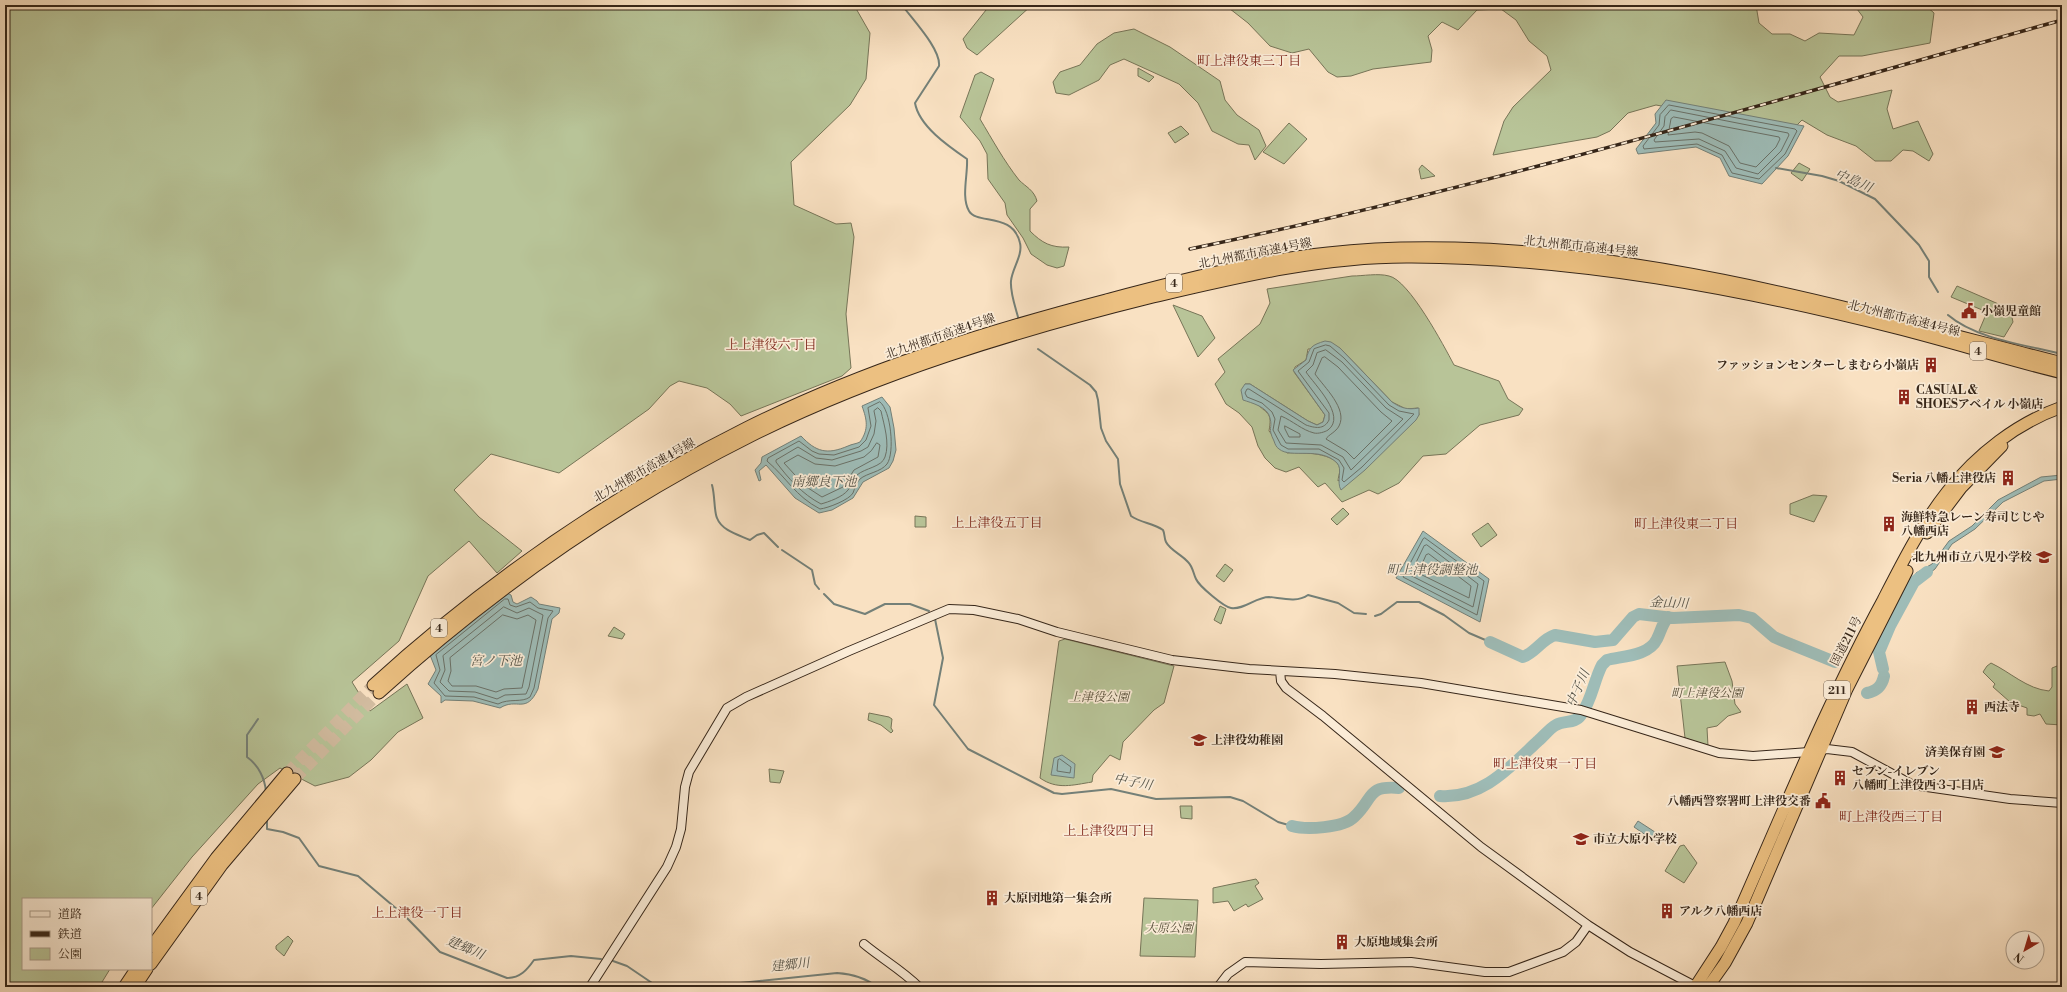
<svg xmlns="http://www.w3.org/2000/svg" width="2067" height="992" viewBox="0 0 2067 992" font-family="'Libre Bodoni','Noto Serif JP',serif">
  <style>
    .green { fill: #b8c498; stroke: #777558; fill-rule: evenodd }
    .water { fill: #9ebcb7; stroke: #748078 }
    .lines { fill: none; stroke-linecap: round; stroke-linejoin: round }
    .shore { stroke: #6a7168; stroke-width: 1 }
    .stream { stroke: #748078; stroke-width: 2 }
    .river { stroke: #9ebcb7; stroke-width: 12 }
    .highway-tunnel { stroke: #d2bca0; stroke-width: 11; stroke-dasharray: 11 5.5; stroke-linecap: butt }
    .secondary-casing { stroke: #362619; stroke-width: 10 }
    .highway-casing { stroke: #362619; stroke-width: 13 }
    .secondary { stroke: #fbecd7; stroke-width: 8 }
    .highway { stroke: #ecc081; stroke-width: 11 }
    .rail-casing { stroke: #362619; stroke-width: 3.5 }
    .rail { stroke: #fbecd7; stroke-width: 2; stroke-dasharray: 6; stroke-linecap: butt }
    .labels { text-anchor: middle; stroke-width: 3.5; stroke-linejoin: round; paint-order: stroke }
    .shield { fill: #fbecd7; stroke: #716152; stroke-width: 1 }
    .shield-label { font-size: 11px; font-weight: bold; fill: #362619 }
    .street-label { font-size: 12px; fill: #362619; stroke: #fbecd7 }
    .poi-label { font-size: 12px; font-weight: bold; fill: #362619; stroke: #fbecd7; text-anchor: start }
    .park-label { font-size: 12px; font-style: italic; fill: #564e39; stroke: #fbecd7 }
    .neighbourhood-label { font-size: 13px; fill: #7a1f14; stroke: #fbecd7 }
    .water-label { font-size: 13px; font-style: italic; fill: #555348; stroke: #fbecd7 }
  </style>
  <rect width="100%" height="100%" fill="#f9e1c2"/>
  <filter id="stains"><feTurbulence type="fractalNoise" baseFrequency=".005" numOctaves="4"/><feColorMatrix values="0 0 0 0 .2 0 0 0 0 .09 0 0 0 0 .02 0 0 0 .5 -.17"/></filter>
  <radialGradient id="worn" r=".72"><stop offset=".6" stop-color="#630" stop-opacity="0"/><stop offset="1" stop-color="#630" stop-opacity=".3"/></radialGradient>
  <path class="green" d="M5 5H854L870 33 866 79 850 105 791 162 794 205 836 224 851 223 854 237 846 314 851 368 842 376 741 416 730 404 707 388 679 381 670 386 649 409 559 473 491 454 454 490 479 517 522 551 497 573 469 541 428 576 399 641 352 682 370 711 407 684 423 718 398 732 371 760 349 777 315 786 280 768 258 784 192 857 151 909V899H23V969H110L99 987H5Z
    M990 5H1032L977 55 967 48 963 39Z
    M1225 5H1756L1759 23 1772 34H1790L1805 41 1819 33 1854 35 1863 17 1857 9 1860 5H1925L1934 13 1930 43 1862 56H1839L1820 77 1830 97 1838 102 1892 90 1887 109 1893 129 1918 121 1933 154 1929 161 1913 151 1903 150 1891 161H1875L1856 146 1827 135 1802 120 1792 130 1656 105 1628 113 1610 131 1597 137 1493 155 1504 121 1513 107 1551 70 1547 56 1529 41 1516 20 1501 9 1477 10 1458 30 1442 22 1428 36 1432 50 1431 62 1373 69 1351 76 1337 77 1328 72 1309 49 1292 53 1270 46 1248 23Z
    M1134 29 1170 47 1220 81 1225 100 1237 115 1259 130 1266 146 1255 160 1249 145 1238 144 1212 131 1198 103 1179 84 1124 59 1110 65 1099 80 1069 95 1056 93 1053 82 1060 72 1080 65 1097 44 1114 33Z
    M1138 68 1154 77 1149 82 1138 76Z
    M981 72 994 79 980 119C992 139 1004 161 1019 180 1026 187 1034 190 1037 201L1030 209V231C1042 243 1051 248 1069 247L1064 266 1057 268 1047 265 1031 254 1023 238 1007 215 1005 203 988 179 987 154 980 141 960 117 975 75Z
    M1289 123 1307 139 1284 164 1263 152Z
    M1181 126 1189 134 1175 143 1168 133Z
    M1799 163 1810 169 1802 181 1791 173Z
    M1422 165 1435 176 1421 179 1419 169Z
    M1352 276C1363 276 1378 273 1389 276 1409 280 1444 346 1454 365L1499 381 1508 399 1523 409 1519 415 1480 425 1446 454 1423 456 1399 483 1378 494 1369 490 1342 502 1325 483 1318 487 1299 467 1286 472 1275 468 1265 458 1258 446 1252 427 1239 413 1226 404 1215 384 1225 372 1218 359 1260 324 1270 303 1267 289ZM1340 348 1392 402 1406 409 1418 408 1419 415 1395 440 1338 481C1338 478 1340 472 1340 469 1338 452 1299 452 1287 453L1269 431C1272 413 1269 415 1257 404 1252 400 1248 390 1245 384H1250L1308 421 1317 425 1323 422 1325 415 1294 372 1295 367 1306 360 1308 349Z
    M1957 286 2010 309 2013 322 2004 337 1979 331 1987 312 1951 297Z
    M1173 305 1202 316 1215 338 1198 357Z
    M1813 495 1827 496 1814 522 1790 514V504Z
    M1343 508 1349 514 1337 525 1331 519Z
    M915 516 926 517V527H915Z
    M1488 523 1497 535 1481 547 1472 534Z
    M1225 564 1233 570 1224 582 1216 576Z
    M1220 606 1226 609 1221 624 1214 620Z
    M614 627 625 634 622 639 608 636Z
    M1065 639 1174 666 1164 703 1154 710 1123 742 1120 760 1110 755 1093 775 1092 782C1073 785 1057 790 1040 778L1059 641Z
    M1725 662 1732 681 1735 704 1741 712 1728 716 1717 726 1707 728 1708 746 1685 738 1677 666Z
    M1991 663C2010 672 2027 689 2049 691L2052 687V668L2062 664V725L2046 724 2040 714 2034 716 2027 715V708L2010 702 1993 687 1995 684 1983 672 1987 666Z
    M869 713 889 717 892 719 891 728 893 731 891 733 881 725 868 720Z
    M769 769 784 771 780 783 770 782Z
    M1180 806H1192V819L1181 818Z
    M1684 845 1697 863 1684 883 1665 871 1680 846Z
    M1256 879 1259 883 1255 886 1263 899 1248 907 1246 904 1234 911 1228 901 1213 903V888Z
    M1144 898 1198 900 1195 957 1140 956Z
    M288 936 293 941 284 956 276 949V946Z"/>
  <path class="water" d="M1666 100 1804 126 1788 156 1762 184 1729 176 1720 158 1696 147 1638 154 1636 149 1656 123 1655 114Z
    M1325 341 1331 342 1340 348 1392 402C1401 408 1407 410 1419 408V415L1416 420 1365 470 1341 490C1336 482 1343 469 1337 463 1320 446 1291 459 1279 449 1276 447 1275 444 1274 441 1267 427 1273 429 1270 418 1268 407 1252 403 1243 400L1241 390 1245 384H1250L1308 421 1317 425 1323 422 1325 415 1293 370 1306 360C1309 347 1312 345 1325 341Z
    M882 397 890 407 894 428 896 450 893 461 889 468 863 482 853 498 832 510 819 513 795 498 766 465 759 471 761 480 759 481 755 470 761 463 762 457 801 436C816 452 827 455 848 446 852 444 856 444 860 442 869 429 867 420 862 406Z
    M2062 475V479L2044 481 2003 502 1975 529 1952 544 1935 569 1914 585 1916 573 1932 564 1949 541 1972 526 1998 500 2041 477Z
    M1423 531 1489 579 1480 622 1396 578Z
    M507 593 511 595 513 602 517 604 531 597 537 601 539 604 560 608 559 613 552 619 538 689C526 715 517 697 500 708L473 701 445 700 441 703V696L428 684 436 670 430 655Z
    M1062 755 1075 764 1074 778 1051 775 1054 758Z
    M1638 821 1658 834 1653 840 1634 827Z"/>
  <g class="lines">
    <path class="shore" d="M1669 105 1795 129 1797 131 1785 154 1759 179 1732 173 1722 155 1697 144 1644 149 1643 146 1659 125 1660 115Z
      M1671 110 1788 133 1789 135 1781 151 1758 174 1736 168 1725 151 1699 139 1655 142 1654 140 1664 126 1665 117Z
      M1674 117 1779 137 1780 139 1776 147 1756 167 1740 163 1729 146 1702 133 1695 132 1668 135 1671 119Z
      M1326 345 1330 346 1344 358 1389 405 1399 411 1414 414 1362 467 1344 482 1342 480 1344 468 1339 460 1319 449H1288L1281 445 1273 430 1275 419 1272 412 1262 403 1247 397 1245 393 1247 389H1249L1306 425C1315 428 1324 430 1329 420V413L1298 371 1309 362 1314 349Z
      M1326 350 1342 362 1386 408 1403 419 1351 470 1343 457 1321 445 1286 443 1278 430 1281 416C1293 421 1302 430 1314 433 1318 434 1325 432 1328 430 1347 416 1314 384 1306 372L1313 365 1317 353Z
      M1325 357 1338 367 1381 412 1392 421 1354 459 1346 451 1326 439C1328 435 1336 432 1339 426 1348 409 1324 387 1315 374L1322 358Z
      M880 402C891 410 895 453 887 464 881 472 867 473 860 479 856 483 855 488 853 493 849 500 828 508 820 509 795 496 787 478 767 461L768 458 799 441 812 451 819 454 834 455 859 447 866 440 871 426 868 408Z
      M878 408 881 411C884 425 890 443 885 457 882 467 865 468 857 475 852 479 852 486 848 490 843 497 828 502 821 504 802 494 788 478 776 462V460L798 447 816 458 832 460 861 451 868 447 874 434 876 421 874 411Z
      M1285 426 1300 434V437H1289L1285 429Z
      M877 443 880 445 878 457 854 470 843 487 822 497 805 486 784 463 798 455 815 464 835 466 864 457 871 451Z
      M1425 538 1484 581 1477 615 1403 577 1423 539Z
      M1427 545 1478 584 1473 607 1410 575 1424 546Z
      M1429 554 1471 586 1469 598 1418 573 1426 555Z
      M505 599H508L510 605 516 607 530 602 538 608 553 611 548 618 534 688 530 697C522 703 509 698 498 704L474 697 445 696 434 683 440 670 436 655Z
      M504 607 517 613 529 608 543 615 529 687 526 694 505 695 497 699 475 692 449 691 440 682 445 670 443 656Z
      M503 615 517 619 528 615 536 620 522 688 504 689 496 692 476 686H452L448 681 451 671 450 658Z
      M1060 759 1071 767 1070 773 1057 771 1058 760Z"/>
    <path class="stream" d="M902 5C912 19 941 49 939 66L915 103C919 126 948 146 967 159 968 175 961 197 969 211 977 225 1013 212 1020 243 1023 255 1012 269 1011 281 1010 292 1015 306 1018 317
      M1776 168 1822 176 1839 181 1875 199 1919 245 1929 261V277L1938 292
      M1948 315C1976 339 2026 345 2062 354
      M1038 349 1090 385 1096 392 1098 400 1101 428 1106 441 1118 459 1120 484 1131 516C1141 523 1153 523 1163 530 1165 534 1164 538 1166 542 1170 550 1182 555 1188 562 1193 567 1193 573 1196 579 1199 586 1224 607 1231 608 1244 610 1256 597 1269 597 1281 598 1297 603 1308 595L1338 603 1354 613 1366 614
      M712 485C715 495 714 512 717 518 722 531 739 535 750 540L757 535 764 533 778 547
      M782 550 812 570 815 584 819 589
      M824 594 834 604 865 614 885 604H910L929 611
      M1375 616 1381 614 1397 602H1419L1444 615 1469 633 1490 642
      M935 619 943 658 934 705 968 749 1054 793 1062 794 1111 789 1156 799 1230 797 1243 801 1278 822 1292 826
      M258 719 247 735V757C258 765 265 778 266 792
      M267 819V829L283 832 299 838 319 866 358 876 405 916 440 952 507 978C520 978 527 970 534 960L571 956 601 959
      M613 961 627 966 658 987
      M702 987 837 973C852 974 865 977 877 987"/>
    <path class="river" d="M1490 642 1523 657C1536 652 1542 639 1555 635L1595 642 1613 640 1633 617 1639 614 1673 618 1739 615 1752 618 1774 637 1783 641 1835 662
      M1883 669 1879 652 1890 626 1914 582 1927 572
      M1867 693C1877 691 1882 686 1884 676
      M1440 796C1482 799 1510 767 1538 741 1544 736 1550 728 1556 725 1565 720 1575 724 1581 715 1592 700 1594 680 1602 665L1607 660C1623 656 1649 656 1657 639 1661 631 1662 624 1668 617
      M1292 826C1306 830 1343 828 1354 817 1374 799 1366 785 1399 788"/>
    <path class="highway-tunnel" d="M287 773 373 685
      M295 779 379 693"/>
    <defs>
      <path id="secondary" d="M1280 671 1281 681 1286 688 1323 716 1481 847 1588 925 1630 952 1697 987
        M864 944C882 959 902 970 919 987
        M590 987 667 867 676 847 681 829 685 787 689 772 727 708 746 697 849 651 949 609 974 610 1018 619 1057 632 1172 660 1249 669 1335 674 1421 683 1581 710 1719 753 1753 756 1809 752 1827 749 1852 752 1913 785 2010 799 2062 803
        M1218 987 1228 974 1245 962 1321 964 1411 962 1485 972H1509L1563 952 1576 942 1588 925"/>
      <path id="highway" d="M1927 533 1961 488 2002 446
        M373 685C485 583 610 496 746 428 860 371 983 332 1106 300 1178 281 1253 261 1328 253 1370 248 1413 247 1455 248 1663 253 1862 312 2062 363
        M379 693C491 591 615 504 751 436 878 373 1016 331 1153 297 1238 277 1325 256 1412 257 1576 258 1738 288 1896 328 1951 342 2006 359 2062 373
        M151 947 216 858 287 773
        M151 964 222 865 295 779
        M124 987 136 969
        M135 987 147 969
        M1695 987 1721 947 1734 923C1782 815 1826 705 1883 600 1902 563 1921 525 1947 492 1977 454 2017 423 2062 407
        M1708 987 1725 963 1747 923 1847 689 1907 571"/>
    </defs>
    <use href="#secondary" class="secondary-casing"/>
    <use href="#highway" class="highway-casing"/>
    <use href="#secondary" class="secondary"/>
    <use href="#highway" class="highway"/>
    <defs>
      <path id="rail" d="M1190 249C1484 188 1773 101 2062 20"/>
    </defs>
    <use href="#rail" class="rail-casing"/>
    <use href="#rail" class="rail"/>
  </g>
  <defs>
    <symbol id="civic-bare" viewBox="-9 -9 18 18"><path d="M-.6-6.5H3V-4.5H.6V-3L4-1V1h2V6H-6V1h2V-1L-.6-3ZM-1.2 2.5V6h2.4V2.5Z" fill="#8f2418" stroke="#fbecd7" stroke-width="2.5" paint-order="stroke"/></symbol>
    <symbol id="building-bare" viewBox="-9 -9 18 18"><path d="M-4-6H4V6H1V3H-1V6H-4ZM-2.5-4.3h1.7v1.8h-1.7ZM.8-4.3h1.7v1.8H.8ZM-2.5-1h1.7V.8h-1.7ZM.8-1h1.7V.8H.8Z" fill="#8f2418" stroke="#fbecd7" stroke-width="2.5" paint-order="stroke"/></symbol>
    <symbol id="school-bare" viewBox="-9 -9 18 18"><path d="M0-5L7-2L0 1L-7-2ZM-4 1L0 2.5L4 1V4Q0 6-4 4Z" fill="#8f2418" stroke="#fbecd7" stroke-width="2.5" paint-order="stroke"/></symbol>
  </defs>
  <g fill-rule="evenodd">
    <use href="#civic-bare" x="1958" y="300" width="22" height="22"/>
    <use href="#building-bare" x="1920" y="354" width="22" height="22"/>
    <use href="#building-bare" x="1893" y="386" width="22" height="22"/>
    <use href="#building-bare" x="1997" y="467" width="22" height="22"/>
    <use href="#building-bare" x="1878" y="513" width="22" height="22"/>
    <use href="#school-bare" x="2033" y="546" width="22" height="22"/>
    <use href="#building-bare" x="1961" y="696" width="22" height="22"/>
    <use href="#school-bare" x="1188" y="729" width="22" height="22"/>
    <use href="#school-bare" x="1986" y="741" width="22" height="22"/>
    <use href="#building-bare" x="1829" y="767" width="22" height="22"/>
    <use href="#civic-bare" x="1812" y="790" width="22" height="22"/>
    <use href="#school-bare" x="1570" y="828" width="22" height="22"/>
    <use href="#building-bare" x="981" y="887" width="22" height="22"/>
    <use href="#building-bare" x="1656" y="900" width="22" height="22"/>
    <use href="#building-bare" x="1331" y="931" width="22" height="22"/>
  </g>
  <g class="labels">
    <g class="shield">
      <rect x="1166" y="274" width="16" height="18" rx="3"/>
      <rect x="1970" y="342" width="16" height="18" rx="3"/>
      <rect x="431" y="619" width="16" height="18" rx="3"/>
      <rect x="1824" y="681" width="26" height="18" rx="3"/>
      <rect x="191" y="887" width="16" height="18" rx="3"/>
    </g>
    <g class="shield-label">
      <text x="1174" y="287">4</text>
      <text x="1978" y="355">4</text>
      <text x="439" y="632">4</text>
      <text x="1837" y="694">211</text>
      <text x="199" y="900">4</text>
    </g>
    <g class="street-label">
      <text transform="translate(1581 246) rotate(6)" y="4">北九州都市高速4号線</text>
      <text transform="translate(1255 253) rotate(-11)" y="4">北九州都市高速4号線</text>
      <text transform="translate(1904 318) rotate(14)" y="4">北九州都市高速4号線</text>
      <text transform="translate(940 336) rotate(-19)" y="4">北九州都市高速4号線</text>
      <text transform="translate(644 470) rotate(-30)" y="4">北九州都市高速4号線</text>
      <text transform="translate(1846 641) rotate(-63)" y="4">国道211号</text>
    </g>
    <g class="poi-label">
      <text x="1981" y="315">小嶺児童館</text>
      <text x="1919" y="369" text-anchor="end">ファッションセンターしまむら小嶺店</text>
      <text x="1916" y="394">CASUAL &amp;<tspan x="1916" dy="14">SHOESアベイル 小嶺店</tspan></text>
      <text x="1996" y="482" text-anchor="end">Seria 八幡上津役店</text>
      <text x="1901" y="521">海鮮特急レーン寿司じじや<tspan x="1901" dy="14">八幡西店</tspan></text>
      <text x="2032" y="561" text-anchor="end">北九州市立八児小学校</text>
      <text x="1984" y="711">西法寺</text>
      <text x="1211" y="744">上津役幼稚園</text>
      <text x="1985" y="756" text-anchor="end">済美保育園</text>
      <text x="1852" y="775">セブン-イレブン<tspan x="1852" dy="14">八幡町上津役西３丁目店</tspan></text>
      <text x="1811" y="805" text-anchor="end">八幡西警察署町上津役交番</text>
      <text x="1593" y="843">市立大原小学校</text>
      <text x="1004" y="902">大原団地第一集会所</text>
      <text x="1679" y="915">アルク八幡西店</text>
      <text x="1354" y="946">大原地域集会所</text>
    </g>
    <g class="park-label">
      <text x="1707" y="697">町上津役公園</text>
      <text x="1099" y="701">上津役公園</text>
      <text x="1169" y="932">大原公園</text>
    </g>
    <g class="neighbourhood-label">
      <text x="1249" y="65">町上津役東三丁目</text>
      <text x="771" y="349">上上津役六丁目</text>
      <text x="997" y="527">上上津役五丁目</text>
      <text x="1686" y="528">町上津役東二丁目</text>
      <text x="1545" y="768">町上津役東一丁目</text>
      <text x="1891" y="821">町上津役西三丁目</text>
      <text x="1109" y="835">上上津役四丁目</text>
      <text x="417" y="917">上上津役一丁目</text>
    </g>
    <g class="water-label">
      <text transform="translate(1854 180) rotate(23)" y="5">中島川</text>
      <text x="824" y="486">南郷良下池</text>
      <text x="1432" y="574">町上津役調整池</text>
      <text transform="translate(1669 602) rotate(3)" y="5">金山川</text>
      <text x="496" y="665">宮ノ下池</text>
      <text transform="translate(1577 688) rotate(-66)" y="5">中子川</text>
      <text transform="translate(1133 781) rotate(11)" y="5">中子川</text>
      <text transform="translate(466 947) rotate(23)" y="5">建郷川</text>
      <text transform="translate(790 964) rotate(-6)" y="5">建郷川</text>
    </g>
  </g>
  <rect width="2067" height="992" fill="none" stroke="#f9e1c2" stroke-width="20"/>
  <rect x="6" y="6" width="2055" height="980" fill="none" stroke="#362619" stroke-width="2"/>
  <rect x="10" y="10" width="2047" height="972" fill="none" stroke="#362619"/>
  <rect x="22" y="898" width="130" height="72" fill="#fbecd7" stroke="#ac9d8b"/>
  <rect x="30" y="911" width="20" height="6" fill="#fbecd7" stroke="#ac9d8b"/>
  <text x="58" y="918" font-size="12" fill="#362619">道路</text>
  <rect x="30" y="931" width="20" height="6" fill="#362619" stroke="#ac9d8b"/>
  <text x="58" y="938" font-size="12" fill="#362619">鉄道</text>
  <rect x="30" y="948" width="20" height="12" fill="#b8c498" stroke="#ac9d8b"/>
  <text x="58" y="958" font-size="12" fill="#362619">公園</text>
  <g transform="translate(2025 950) rotate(218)"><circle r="19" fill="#fbecd7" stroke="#ac9d8b"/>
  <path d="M0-3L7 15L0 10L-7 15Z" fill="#8f2418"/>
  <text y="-6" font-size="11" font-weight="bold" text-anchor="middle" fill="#362619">N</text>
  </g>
  <rect width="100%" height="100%" filter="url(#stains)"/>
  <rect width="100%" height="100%" fill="url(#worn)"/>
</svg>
